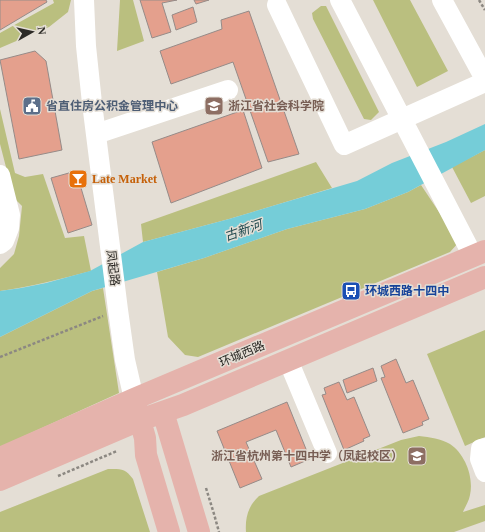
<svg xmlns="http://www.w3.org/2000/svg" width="485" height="532" viewBox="0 0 485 532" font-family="'Times New Roman','Noto Sans SC',serif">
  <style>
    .green { fill: #babf7f }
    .water { fill: #75cdd8 }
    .building { fill: #e4a08d; stroke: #968b88 }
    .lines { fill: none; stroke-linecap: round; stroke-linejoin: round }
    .path { stroke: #8c8882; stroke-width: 2.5; stroke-dasharray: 3 2; stroke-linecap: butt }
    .minor { stroke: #fff; stroke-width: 20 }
    .major { stroke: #e5b3ac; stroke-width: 22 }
    .labels { text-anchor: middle; stroke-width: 3; stroke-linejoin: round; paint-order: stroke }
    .service-label { font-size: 12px; font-weight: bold; fill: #4e5e75; stroke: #e4ded5; text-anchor: start }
    .education-label { font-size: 12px; font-weight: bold; fill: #785e54; stroke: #e4ded5; text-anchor: start }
    .food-label { font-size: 12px; font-weight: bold; fill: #c56008; stroke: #e4ded5; text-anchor: start }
    .street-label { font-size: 12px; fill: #2c2a26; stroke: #e4ded5 }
    .transit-label { font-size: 12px; font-weight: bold; fill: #164399; stroke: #e4ded5; text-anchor: start }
    .water-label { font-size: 13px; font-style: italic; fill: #214a4f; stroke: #e4ded5 }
  </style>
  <rect width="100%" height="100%" fill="#e4ded5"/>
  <path class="green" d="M53 0H71L68 12 49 27 0 48V33L54 3Z
    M120 0H133L144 41 117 51Z
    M373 0H410L448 71 417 87Z
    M321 6H326L379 112 371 120 364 119 313 19 312 13Z
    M0 109 15 173 25 177 43 174 65 238 84 236 91 271C60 279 31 287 0 291V268L14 254 19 236 22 206 14 198 0 144Z
    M485 150V196L471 203 452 167Z
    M316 162 332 188 279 204 229 219 143 242 141 224Z
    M421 185 459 242 450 252 198 357 185 355 168 337 157 272 204 258 287 229 365 209 408 192Z
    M103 288 119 393 0 447V337L92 291Z
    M485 330V437L465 446 427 354Z
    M419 436C430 437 441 439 450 444 465 454 474 477 470 495 469 501 465 507 463 512L485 505V521L454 532H246C245 518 248 506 259 496L401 440Z
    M108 469C121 469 125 468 133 479L150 532H0V512Z"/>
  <path class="water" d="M485 124V150L408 192 365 209 287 229 204 258 92 291 0 337V291L21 288 46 283 90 271 143 242 229 219 279 204 357 181 392 163 446 142Z"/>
  <path class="building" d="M0 0H46L47 2 0 30Z
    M140 0H177L162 3 171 32 152 38Z
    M194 0H209L196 4Z
    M193 7 197 22 176 30 172 15Z
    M249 11 299 154 268 162 233 62 171 84 160 51 222 29 221 20Z
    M35 51 46 61 62 150 19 159 0 60Z
    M243 110 262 168 171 203 152 142Z
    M76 171 92 225 68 233 51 178Z
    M396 359 406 383 413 380 429 419 422 422 423 425 403 433 381 378 385 377 381 366Z
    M373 368 377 381 347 393 343 380Z
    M339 382 347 400 354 397 370 436 363 439 364 441 344 450 322 395 326 394 324 388Z
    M287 402 310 459 291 467 276 430 246 442 262 479 240 488 217 431Z"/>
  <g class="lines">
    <path class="path" d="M479 0 485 10
      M0 357 103 316
      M58 476 117 451
      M206 488 214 514 219 532"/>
    <path class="minor" d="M84 0 86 46 92 103 118 310 125 360 134 399
      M340 0 473 256
      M442 0 485 79
      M277 5 344 145 485 82
      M96 134 228 90
      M0 175 10 215 9 228 4 241 0 244
      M288 360 327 453
      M485 448 481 449 480 459 485 472"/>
    <path class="major" d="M136 406 145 438 146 455 169 532
      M163 412 199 532
      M0 458 134 399 485 251
      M0 480 140 420 183 405 485 277"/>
  </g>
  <defs>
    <symbol id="civic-square" viewBox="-11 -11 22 22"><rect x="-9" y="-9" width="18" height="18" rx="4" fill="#5c6f8a" stroke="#e4ded5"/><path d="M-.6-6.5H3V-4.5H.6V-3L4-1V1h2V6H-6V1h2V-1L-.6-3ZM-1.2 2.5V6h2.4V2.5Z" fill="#fff"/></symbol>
    <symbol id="university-square" viewBox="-11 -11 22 22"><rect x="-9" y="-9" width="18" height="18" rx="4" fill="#8d6e63" stroke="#e4ded5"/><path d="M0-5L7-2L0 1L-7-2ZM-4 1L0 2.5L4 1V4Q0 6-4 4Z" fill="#fff"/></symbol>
    <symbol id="bar-square" viewBox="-11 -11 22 22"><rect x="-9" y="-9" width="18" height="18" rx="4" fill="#e8710a" stroke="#e4ded5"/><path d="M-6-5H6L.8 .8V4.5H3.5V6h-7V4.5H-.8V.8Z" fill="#fff"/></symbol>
    <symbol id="bus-square" viewBox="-11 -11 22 22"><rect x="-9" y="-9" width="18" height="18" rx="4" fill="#1a4fb4" stroke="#e4ded5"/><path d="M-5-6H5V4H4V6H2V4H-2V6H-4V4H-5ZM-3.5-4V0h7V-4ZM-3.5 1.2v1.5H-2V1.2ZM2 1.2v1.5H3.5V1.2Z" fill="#fff"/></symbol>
    <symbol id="school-square" viewBox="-11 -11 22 22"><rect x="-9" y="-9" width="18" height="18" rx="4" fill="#8d6e63" stroke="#e4ded5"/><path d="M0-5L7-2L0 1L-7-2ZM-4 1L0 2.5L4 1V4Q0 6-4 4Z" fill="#fff"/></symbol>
  </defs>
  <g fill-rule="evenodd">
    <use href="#civic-square" x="21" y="95" width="22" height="22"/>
    <use href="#university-square" x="203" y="95" width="22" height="22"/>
    <use href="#bar-square" x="67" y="168" width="22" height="22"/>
    <use href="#bus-square" x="340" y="280" width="22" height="22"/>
    <use href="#school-square" x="406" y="445" width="22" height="22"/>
  </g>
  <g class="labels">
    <g class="service-label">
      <text x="46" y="110">省直住房公积金管理中心</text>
    </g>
    <g class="education-label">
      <text x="228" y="110">浙江省社会科学院</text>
      <text x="403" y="460" text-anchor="end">浙江省杭州第十四中学（凤起校区）</text>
    </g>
    <g class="food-label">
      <text x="92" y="183">Late Market</text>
    </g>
    <g class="street-label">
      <text transform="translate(113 268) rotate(83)" y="4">凤起路</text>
      <text transform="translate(242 354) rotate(-23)" y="4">环城西路</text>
    </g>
    <g class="transit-label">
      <text x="365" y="295">环城西路十四中</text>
    </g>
    <g class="water-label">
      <text transform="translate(243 230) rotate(-19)" y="5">古新河</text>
    </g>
  </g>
  <g transform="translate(32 32) rotate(82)" stroke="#e4ded5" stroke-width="3" paint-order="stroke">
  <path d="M0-3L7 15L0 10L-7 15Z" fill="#2c2a26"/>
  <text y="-6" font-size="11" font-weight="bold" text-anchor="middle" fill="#2c2a26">N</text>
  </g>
</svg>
